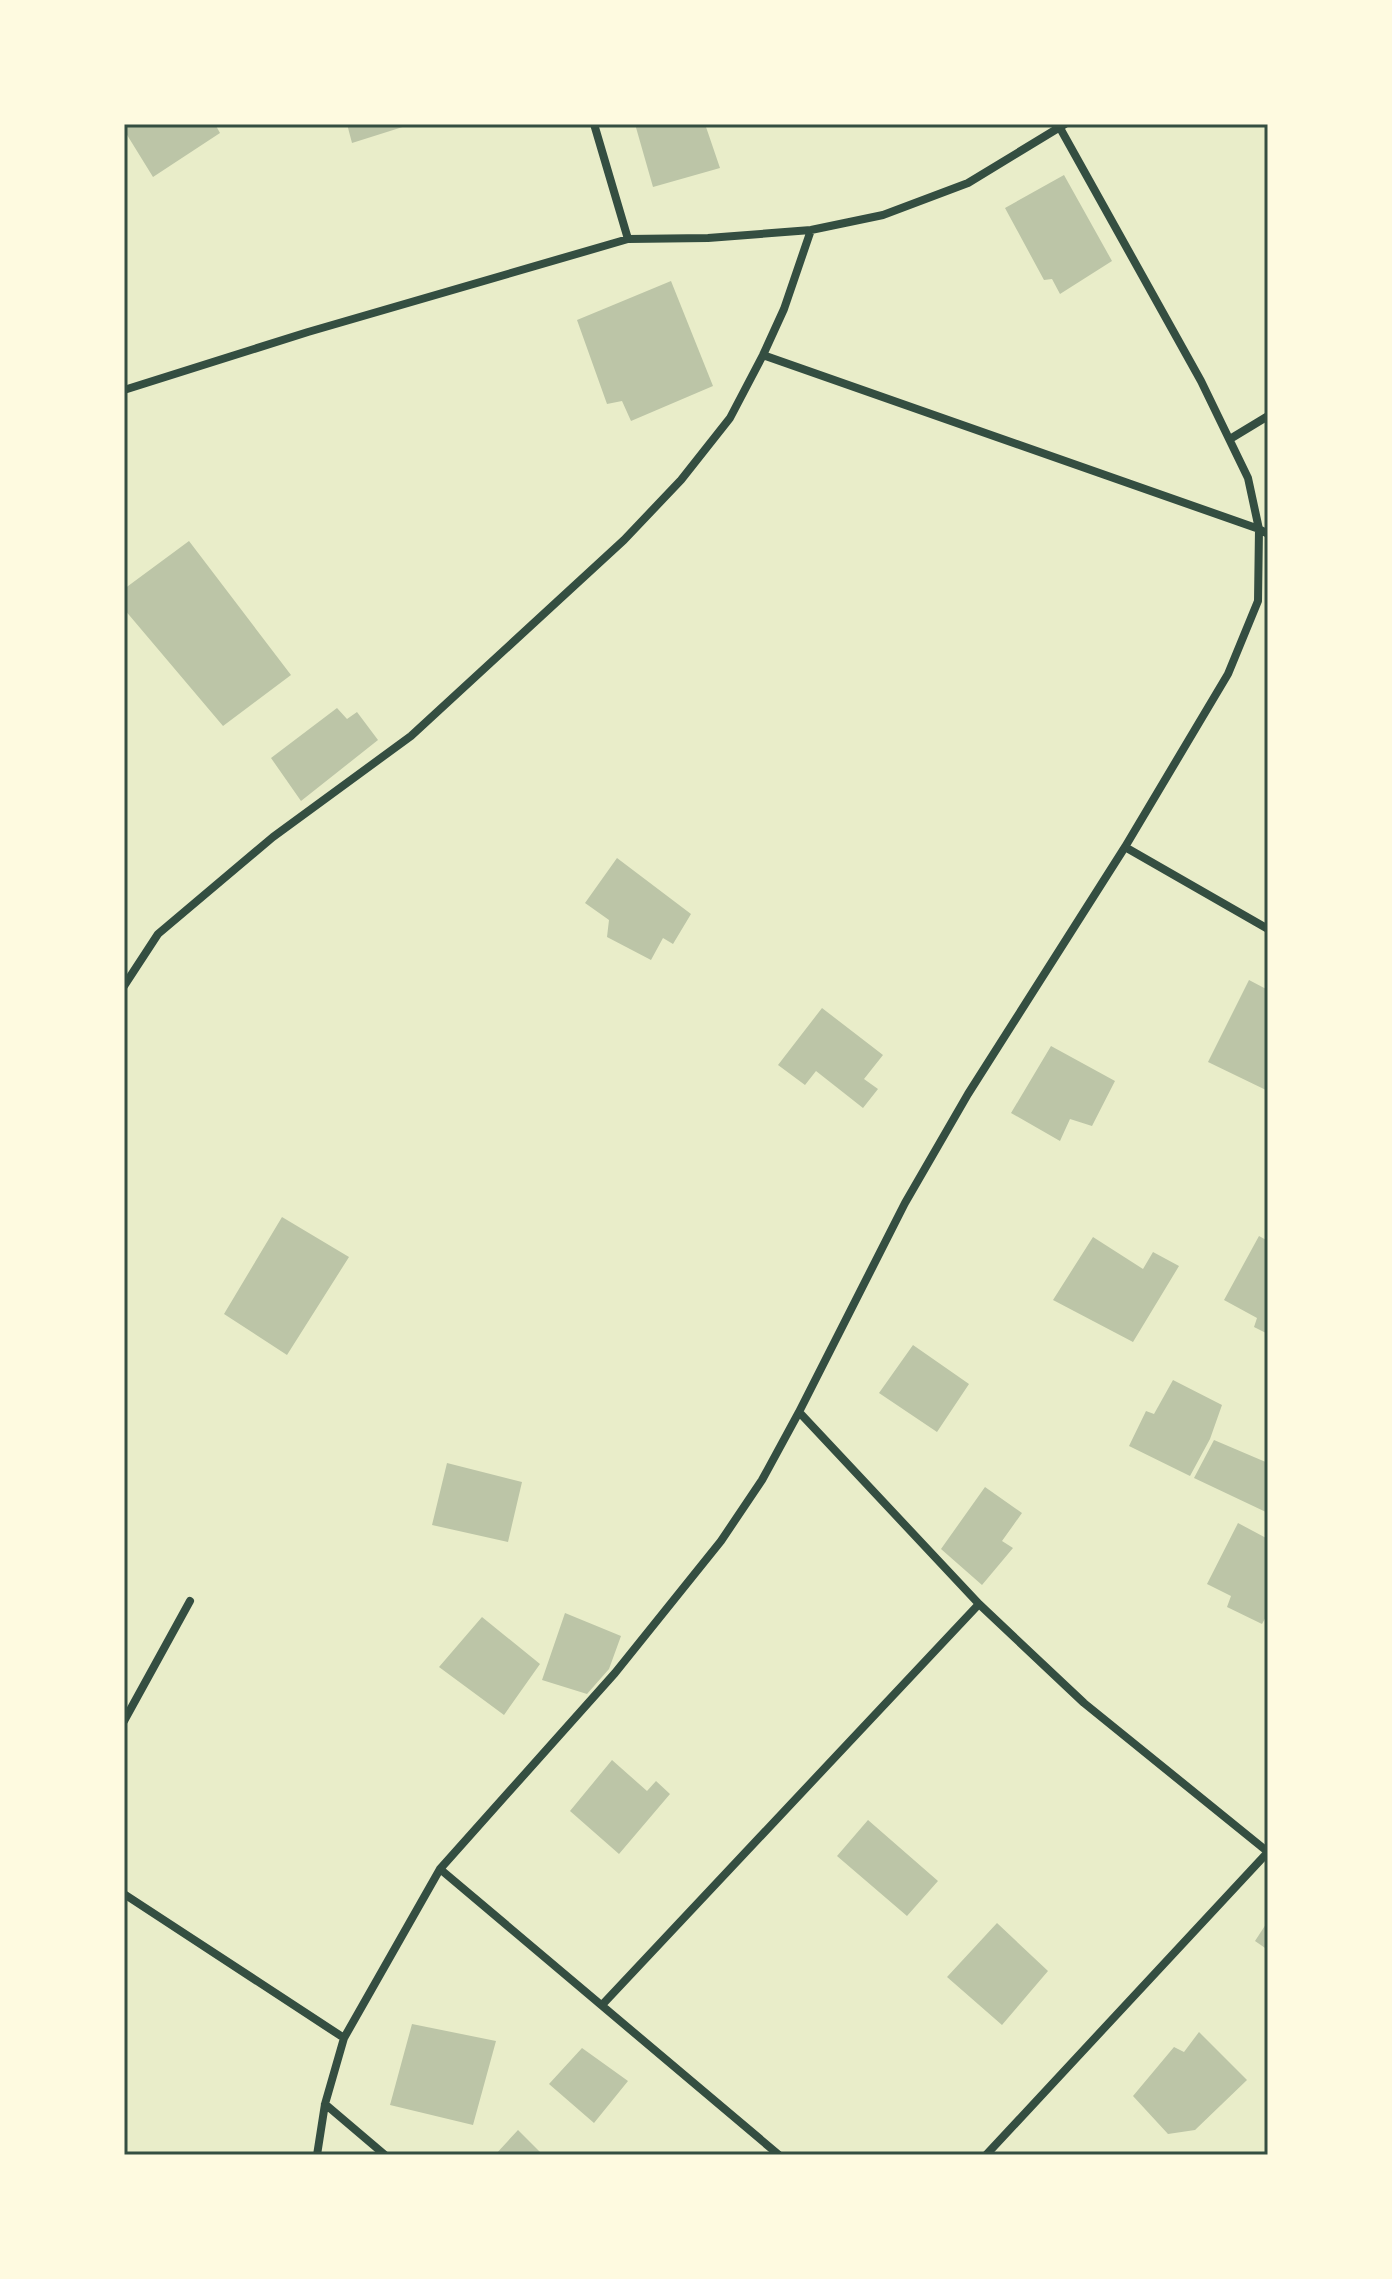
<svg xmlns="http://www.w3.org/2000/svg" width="1392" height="2279" viewBox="0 0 1392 2279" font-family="'Sofia Sans Condensed',sans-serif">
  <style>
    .building { fill: #bcc5a7 }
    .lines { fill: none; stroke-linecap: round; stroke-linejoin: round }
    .minor { stroke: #344e41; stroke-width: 8 }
    .neatline { fill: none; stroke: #344e41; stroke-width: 3 }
  </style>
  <rect width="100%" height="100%" fill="#e9edc9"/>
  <path class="building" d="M124 124H215L220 133 153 177 124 130Z
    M347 124H409V125L352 143Z
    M635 124H705L720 168 653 187Z
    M1064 175 1112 261 1060 294 1052 279 1044 280 1005 208Z
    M671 281 713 386 631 421 622 401 607 404 577 320Z
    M189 541 291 675 223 726 124 609V589Z
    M337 708 347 719 357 712 378 740 301 801 271 758Z
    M617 858 691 914 673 944 663 938 651 960 607 937 609 920 585 903Z
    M1249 980 1268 990V1091L1208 1062Z
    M822 1008 883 1055 864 1079 878 1089 863 1108 816 1071 805 1085 778 1065Z
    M1051 1046 1115 1081 1092 1126 1070 1119 1060 1141 1011 1113Z
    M282 1217 349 1257 287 1355 224 1314Z
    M1259 1236 1268 1241V1334L1254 1327 1257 1318 1224 1300Z
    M1093 1237 1143 1269 1153 1252 1179 1266 1133 1342 1053 1300Z
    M913 1345 969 1384 937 1432 879 1393Z
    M1173 1380 1222 1405 1210 1439 1190 1476 1129 1446 1146 1411 1154 1414Z
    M1214 1440 1268 1463V1513L1194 1478Z
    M447 1463 522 1482 508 1542 432 1525Z
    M985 1487 1022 1513 1002 1541 1013 1548 982 1585 941 1549Z
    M1238 1523 1268 1539V1613L1262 1624 1227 1607 1231 1596 1207 1584Z
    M565 1613 621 1636 609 1669 587 1694 542 1680Z
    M482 1617 540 1664 504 1715 439 1667Z
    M612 1760 647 1791 656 1781 670 1794 619 1854 570 1811Z
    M868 1820 938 1881 907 1916 837 1856Z
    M1268 1921V1950L1255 1941Z
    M997 1923 1048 1971 1002 2025 947 1977Z
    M412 2024 496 2041 473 2125 390 2105Z
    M1199 2032 1247 2080 1195 2130 1168 2134 1133 2096 1174 2047 1184 2052Z
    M582 2048 628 2081 594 2123 549 2084Z
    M518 2130 543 2155H495Z"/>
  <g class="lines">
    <path class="minor" d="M594 124 628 239
      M1060 128 1201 381 1248 478 1259 529 1258 601 1228 674 1125 847 968 1094 905 1203 799 1412 979 1604 1084 1703 1268 1852
      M763 355 1259 529 1268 534
      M124 390 308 332 628 239 708 238 811 230 883 215 968 183 1065 124
      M1230 439 1268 416
      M1125 847 1268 929
      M124 986 158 934 273 837 411 736 624 540 681 480 730 418 763 355 784 309 811 230
      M124 1721 190 1601
      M440 1869 779 2155
      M124 1894 344 2038 440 1869 615 1673 721 1541 762 1480 799 1412
      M602 2005 979 1604
      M325 2104 385 2155
      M317 2155 325 2104 344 2038
      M986 2155 1268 1852"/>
  </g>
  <rect width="1392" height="2279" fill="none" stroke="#fefae0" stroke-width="252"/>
  <rect x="126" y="126" width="1140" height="2027" class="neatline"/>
</svg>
